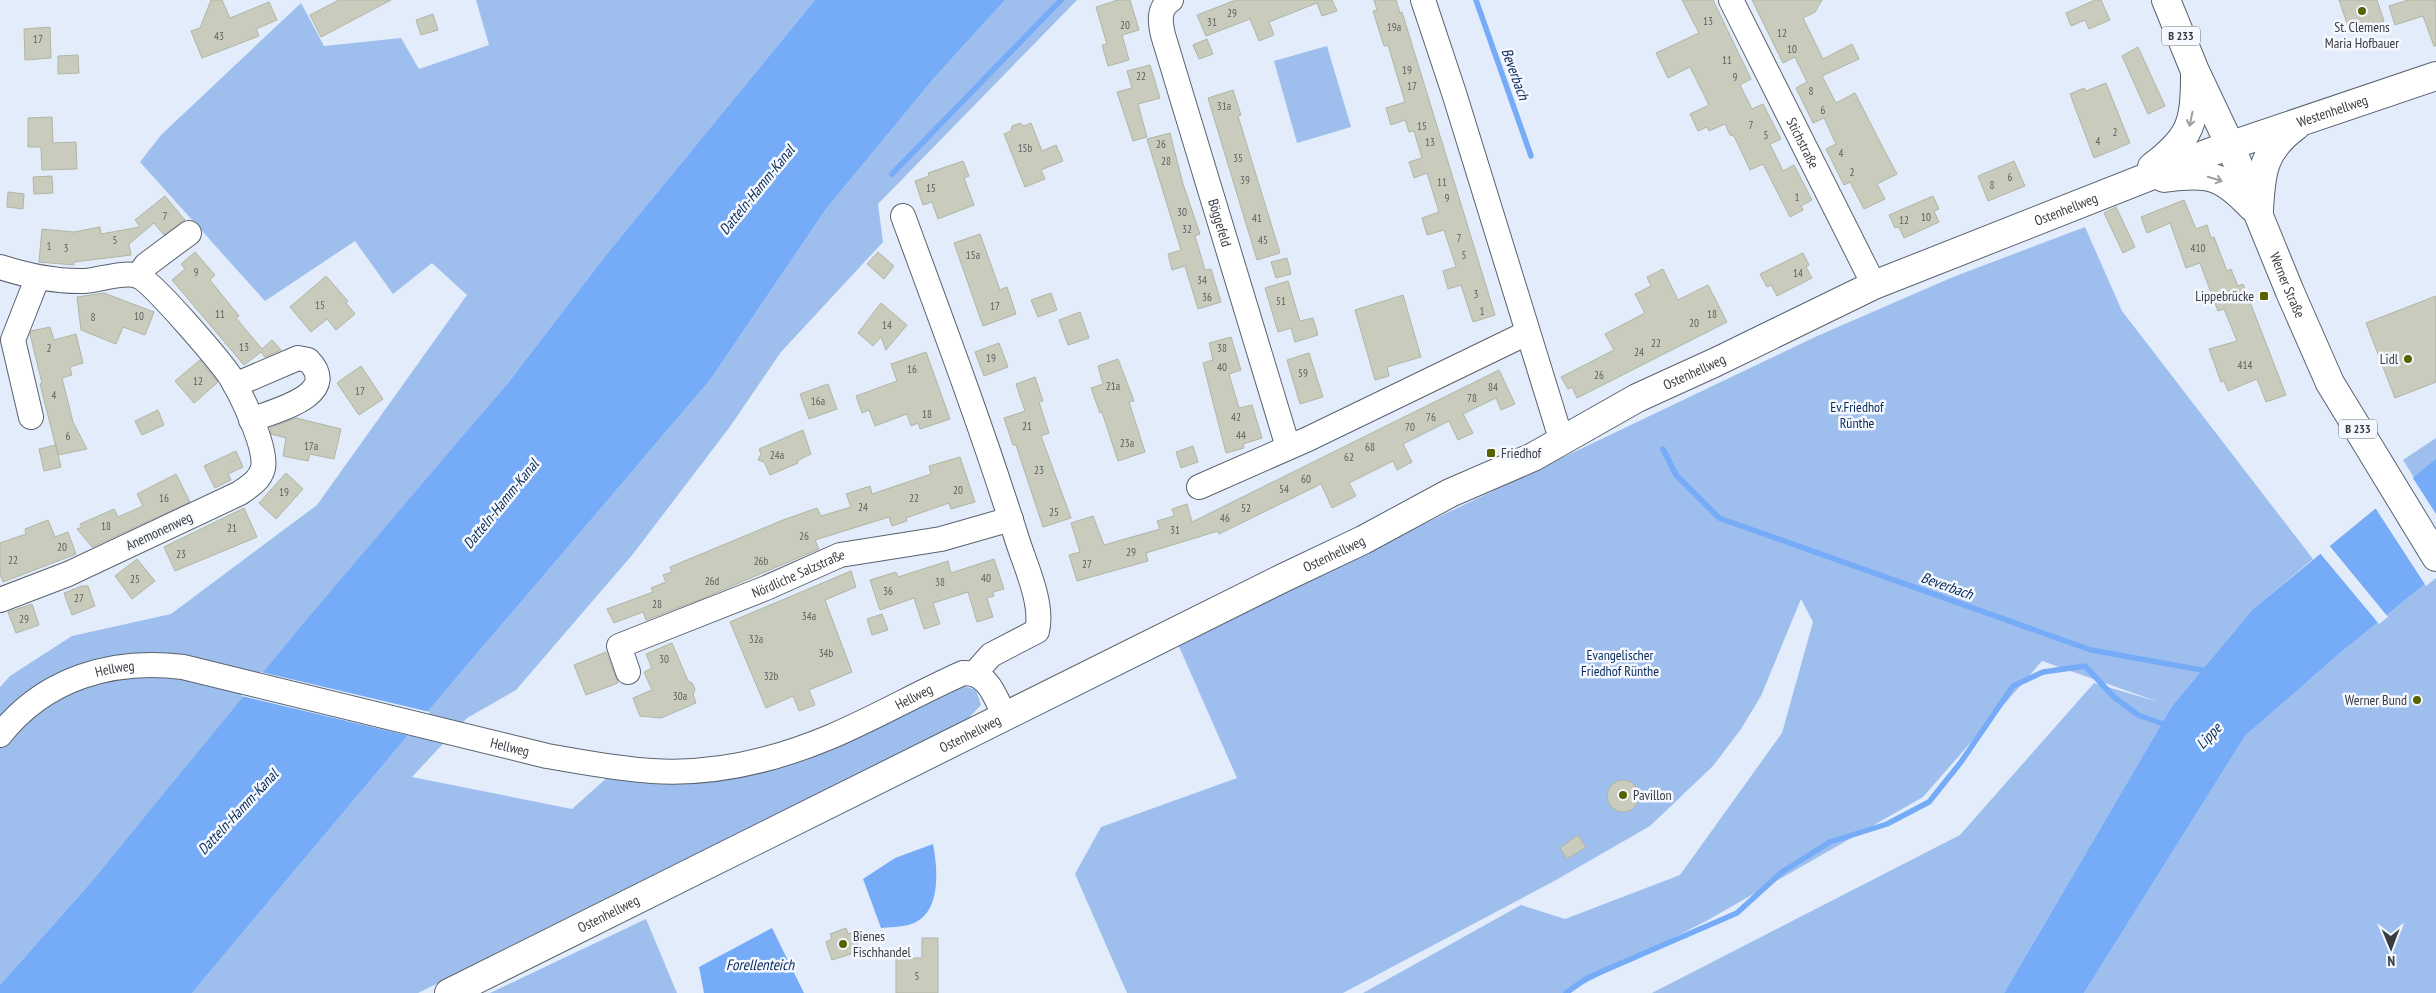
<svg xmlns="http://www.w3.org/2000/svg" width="2436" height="993" viewBox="0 0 2436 993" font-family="'PT Sans Narrow',sans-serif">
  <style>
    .green { fill: #9ebfee }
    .water { fill: #75abf7 }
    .pier { fill: #e2ecfb }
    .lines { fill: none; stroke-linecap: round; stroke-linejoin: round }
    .stream { stroke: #75abf7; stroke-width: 5.5 }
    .building { fill: #c9ccbc; stroke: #b1b5a4 }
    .minor-casing { stroke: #59626e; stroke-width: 26 }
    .major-casing { stroke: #59626e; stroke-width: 30 }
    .minor { stroke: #fff; stroke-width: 24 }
    .major { stroke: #fff; stroke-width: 28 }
    .oneway { stroke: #9c9ea0 }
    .poi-dot { fill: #586200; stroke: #f5f9ff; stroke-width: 2 }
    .labels { text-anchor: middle; stroke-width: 5; stroke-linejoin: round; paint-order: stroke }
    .number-label { font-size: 11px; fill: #5d6160 }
    .shield { fill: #f5f9ff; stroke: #71757b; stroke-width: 1 }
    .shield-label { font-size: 12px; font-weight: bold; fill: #393d42 }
    .poi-label { font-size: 14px; fill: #393d42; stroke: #f5f9ff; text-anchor: end }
    .street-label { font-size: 14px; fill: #393d42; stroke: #f5f9ff }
    .park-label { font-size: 14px; fill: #082b5a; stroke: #f5f9ff }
    .water-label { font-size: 15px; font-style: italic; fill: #062958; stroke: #f5f9ff }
  </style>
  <rect width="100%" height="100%" fill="#e2ecfb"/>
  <path class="green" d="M476 0H815L606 255 508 383 93 880 0 985V687L10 676 72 636 171 614 317 505 467 295 432 263 393 294 355 241 265 301 140 162 161 135 301 3 324 46 401 38 419 69 489 45Z
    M1005 0H1077L878 204 883 242 781 352 729 428 633 554 516 690 467 718 412 777 572 809 609 776 688 781 754 775 806 760 951 693 961 685 976 690 981 705 962 725 418 993H192L440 697 710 380 826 209 934 78Z
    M1327 46 1351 127 1297 143 1274 61Z
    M2085 227 2122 311 2313 559 2253 609 2172 706 2004 993H1652L1960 835 2094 683 2159 702 2042 661 1923 797 1708 920 1566 993H1363L1521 905 1565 919 1680 875 1782 733 1813 622 1801 599 1761 696 1741 729 1713 766 1650 826 1556 880 1343 993H1127L1075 874 1101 827 1237 778 1177 642 1815 337 1953 277Z
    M2436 438V513L2403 460Z
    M2436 575V993H2084L2245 736 2340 653Z
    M646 919 677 993H490Z"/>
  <path class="water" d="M815 0H1005L934 78 826 209 710 380 440 697 192 993H0V985L93 880 302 625 508 383 606 255Z
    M2436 459V575L2340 653 2245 736 2084 993H2004L2172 706 2253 609Z
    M933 844C938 870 942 917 908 925 899 927 889 927 881 928L863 879 895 858Z
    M772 928 804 993H704L699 967Z"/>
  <path class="pier" d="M2411 475 2436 514V578L2426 586 2374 506Z
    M2328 544 2388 617 2379 624 2319 552Z
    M261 672 430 712 410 736 241 696Z"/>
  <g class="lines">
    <path class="stream" d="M1476 0 1531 156
      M892 174 1061 0
      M1663 449 1676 475 1719 518 2091 650 2207 671
      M1566 993 1587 978 1737 913 1782 872 1830 842 1887 824 1929 802 1961 762 2013 686 2043 672 2085 666 2114 697 2138 715 2169 726"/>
  </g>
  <path class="building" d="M211 0H222L230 18 269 2 277 20 256 29 259 36 202 58 191 31 200 28Z
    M339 0H391L321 37 310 15Z
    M1118 0H1130L1139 30 1122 35 1129 60 1108 66 1102 45 1107 44 1096 7Z
    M1236 0H1332L1337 11 1322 16 1317 3 1269 22 1274 35 1259 41 1250 19 1206 36 1197 15Z
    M1374 0H1396L1400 13 1402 12 1495 315 1473 322 1461 285 1448 289 1443 271 1456 267 1444 230 1427 235 1422 218 1439 212 1427 173 1414 178 1409 162 1422 158 1414 131 1409 132 1405 120 1391 125 1386 108 1405 102 1388 45 1384 46 1373 11 1377 10Z
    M1682 0H1713L1751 79 1740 85 1752 109 1763 104 1781 139 1770 144 1783 171 1794 165 1812 200 1801 206 1803 210 1790 217 1763 164 1750 170 1734 136 1730 135 1725 124 1709 131 1707 127 1698 131 1690 114 1709 105 1690 67 1668 78 1656 53 1699 33Z
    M1752 0H1822L1815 12 1803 18 1823 59 1852 44 1859 59 1822 76 1836 103 1855 93 1881 144 1897 174 1877 184 1885 199 1864 209 1850 182 1844 185 1826 149 1836 144 1824 118 1813 123 1796 88 1807 82 1795 57 1783 63Z
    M2095 0H2101L2110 20 2089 29 2085 20 2071 26 2066 13Z
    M2339 0H2377L2384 21 2350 32Z
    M2408 0H2436V46H2434L2423 16 2395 25 2389 6Z
    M433 14 438 30 421 35 416 20Z
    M50 27 51 58 25 60 24 29Z
    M1207 39 1213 54 1199 59 1193 45Z
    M2138 47 2165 106 2148 114 2122 56Z
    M78 55 79 73 58 74V56Z
    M1150 65 1160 98 1138 104 1147 137 1133 141 1117 92 1132 88 1127 71Z
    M2106 83 2130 143 2094 158 2070 94 2084 88 2086 91Z
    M1233 90 1241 115 1238 116 1280 253 1257 260 1208 98Z
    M52 117 53 143 76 142 77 169 42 170 41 147H28V118Z
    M1020 123 1024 126 1031 123 1042 151 1056 145 1063 161 1041 170 1045 179 1025 187 1004 134 1011 131 1012 126Z
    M1170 133 1183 184 1200 234 1195 236 1205 270 1211 269 1221 302 1198 309 1185 266 1172 270 1168 254 1181 250 1147 139Z
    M963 161 969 176 964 178 974 205 938 219 932 202 923 205 915 181 929 176 928 173Z
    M2014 161 2025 186 1988 201 1978 176Z
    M52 176 53 193 34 194 33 177Z
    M8 192 24 194 23 209 7 207Z
    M165 196 185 220 164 235 154 223 129 244 131 255 74 262V265L39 262 42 229 74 232 100 227 101 234 140 227 135 220Z
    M1933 196 1939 209 1934 211 1939 222 1904 238 1899 227 1895 228 1889 215Z
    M2184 200 2196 229 2207 225 2211 238 2214 237 2227 271 2231 269 2238 286 2243 284 2286 395 2266 402 2257 379 2228 391 2224 381 2221 382 2209 349 2237 341 2224 309 2218 311 2200 263 2186 268 2170 223 2147 233 2141 217Z
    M2116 207 2135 247 2123 253 2104 213Z
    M980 234 1000 290 1007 287 1016 314 983 326 954 243Z
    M195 252 215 275 210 280 239 316 236 318 262 349 272 340 281 350 265 357 261 352 244 365 172 280 185 269 181 264Z
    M878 252 894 266 884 279 867 264Z
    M1803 253 1809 265 1806 267 1812 278 1777 296 1771 285 1767 287 1760 274Z
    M1287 258 1291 274 1276 278 1271 262Z
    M1663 269 1678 300 1708 285 1727 322 1577 398 1572 387 1568 389 1561 377 1614 350 1605 334 1645 313 1635 294 1651 286 1647 277Z
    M326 276 348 301 346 303 355 314 336 330 327 319 311 332 290 307Z
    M1288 281 1300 321 1313 318 1318 335 1295 342 1291 328 1278 332 1265 288Z
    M104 293 154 312 145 335 123 327 116 344 81 330 77 297Z
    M1051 293 1057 310 1038 317 1031 300Z
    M1403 295 1421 357 1387 367 1389 376 1375 380 1355 310Z
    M2436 296V382L2395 398 2366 323Z
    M881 303 907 325 886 350 881 337 873 346 858 333Z
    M1080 312 1089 338 1068 345 1059 320Z
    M50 327 54 340 76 334 83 363 70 367 72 375 62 378 73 422 87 449 58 455 40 384 42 383 30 334 31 331Z
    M1231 337 1241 370 1229 374 1239 408 1252 405 1262 438 1243 444 1244 448 1226 453 1203 363 1213 360 1209 343Z
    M999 343 1008 367 984 376 975 352Z
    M926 352 950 419 920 429 918 423 911 426 907 414 875 426 869 410 862 413 856 396 897 381 891 364Z
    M1309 353 1323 397 1300 404 1287 360Z
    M1118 359 1134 401 1129 402 1145 452 1118 461 1102 412 1100 413 1091 388 1103 384 1098 366Z
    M200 360 218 382 194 403 175 381Z
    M361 366 383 399 359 415 337 383Z
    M1499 370 1515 404 1501 410 1496 398 1463 414 1473 433 1458 440 1449 421 1403 444 1412 462 1397 470 1393 461 1349 483 1356 496 1332 508 1321 484 1219 534 1218 531 1146 553 1148 561 1077 581 1069 555 1080 552 1071 523 1093 516 1104 545 1160 529 1157 521 1174 516 1172 509 1187 504 1192 522Z
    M1035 377 1043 401 1039 402 1049 433 1041 436 1071 518 1043 527 1016 445H1013L1004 418 1025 411 1016 384Z
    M828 384 837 409 809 419 800 394Z
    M158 410 164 425 142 435 135 421Z
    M296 418 341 429 334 459 310 454 308 461 283 456 286 438 271 434 270 428Z
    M803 430 811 454 797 461 798 463 770 475 764 462 758 460 761 454 759 449Z
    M56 445 61 467 44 471 39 449Z
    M1193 446 1198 462 1181 468 1176 452Z
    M236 451 243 467 228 474 231 480 215 488 204 466Z
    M960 457 975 502 951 509 949 503 906 518 907 521 892 526 889 517 815 540 819 549 699 600 646 620 643 612 614 623 607 609 653 592 651 588 666 582 663 575 672 572 670 567 783 520 817 508 821 516 851 507 846 494 870 486 872 494 931 474 929 466Z
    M286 473 303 489 276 519 259 503Z
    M176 474 190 502 92 547 77 529 82 527 80 524 114 509 118 517 143 506 137 494Z
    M244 508 257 537 175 571 164 547Z
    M48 520 55 537 68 532 76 554 3 582 0 574V543L26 534 25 529Z
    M137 559 155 581 132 599 115 576Z
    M994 559 1004 589 993 592 994 596 987 598 993 617 977 622 968 592 933 603 940 624 924 629 914 598 880 610 870 580 896 572 898 577 948 561 951 573Z
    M851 571 856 587 825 600 852 672 809 690 815 705 799 711 793 696 766 708 730 622Z
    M82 586H88L95 606 72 615 64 593Z
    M32 604 39 625 16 633 8 612Z
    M882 614 888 630 872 635 867 619Z
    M672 643 688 681 692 683 695 689 693 694 696 703 661 718 640 716 633 698 652 690 644 672 652 668 646 654Z
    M606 652 618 683 586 695 574 665Z
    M1607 796a16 16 0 1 1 32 0a16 16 0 1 1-32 0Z
    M1578 835 1586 847 1567 859 1560 848Z
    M846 928 848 934 853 932 860 951 832 960 826 942 832 939 830 934Z
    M922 938H938V993H896V958H922Z"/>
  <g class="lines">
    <defs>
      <g id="minor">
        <path id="s1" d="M1171 0C1158 8 1160 22 1163 35L1288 447"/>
        <path d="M1423 0 1454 93 1562 442"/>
        <path id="s2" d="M1731 0 1874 285"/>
        <path d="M903 216C942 322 982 428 1016 536 1024 563 1044 603 1037 631L991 655 975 673"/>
        <path d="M0 267C28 276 55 282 85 281 100 280 124 271 138 276 153 282 219 360 230 376 241 394 267 447 263 468 260 480 250 486 240 493L68 574 0 600"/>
        <path d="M138 276 146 265 189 233"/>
        <path d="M235 385 298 358 308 360C343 395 273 411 251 420"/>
        <path d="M31 417 13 340 37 279"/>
        <path d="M1199 487 1308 439 1527 333"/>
        <path id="s3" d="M628 672 619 646 766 588 840 555 941 539 1011 519"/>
        <path id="s4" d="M0 735C45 678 113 658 183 667L547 756C582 762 617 769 652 771 712 775 775 760 830 737 875 718 918 693 963 673 989 672 995 697 1005 717"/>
      </g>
      <g id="major">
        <path id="s5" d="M2166 0 2195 71 2230 145 2290 292 2330 383 2436 557"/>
        <path d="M2152 167C2191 138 2195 123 2195 75"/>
        <path d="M2164 178C2208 172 2221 174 2252 207"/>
        <path d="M2259 210C2261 172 2263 150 2296 126"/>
        <path id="s6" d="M449 993 1283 578 1363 540 1450 493 1533 457 1637 398 1716 362 1874 285 2211 152 2436 76"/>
      </g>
    </defs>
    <use href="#minor" class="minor-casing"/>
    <use href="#major" class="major-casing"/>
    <use href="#minor" class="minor"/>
    <use href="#major" class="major"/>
  </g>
  <defs><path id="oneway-shaft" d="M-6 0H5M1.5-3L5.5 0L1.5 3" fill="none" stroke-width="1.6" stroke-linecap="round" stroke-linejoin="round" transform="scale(1.25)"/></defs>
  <g class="oneway">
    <use href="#oneway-shaft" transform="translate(2191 119) rotate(102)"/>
    <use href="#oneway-shaft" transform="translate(2215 179) rotate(17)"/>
  </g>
  <g class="poi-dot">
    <circle cx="2362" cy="11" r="5"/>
    <rect x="2259" y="291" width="10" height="10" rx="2.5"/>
    <circle cx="2408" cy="359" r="5"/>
    <rect x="1486" y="448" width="10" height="10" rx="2.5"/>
    <circle cx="2417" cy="700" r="5"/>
    <circle cx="1623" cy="795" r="5"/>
    <circle cx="843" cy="944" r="5"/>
  </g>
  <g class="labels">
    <g class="number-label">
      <text x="1232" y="17">29</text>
      <text x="1708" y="25">13</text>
      <text x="1212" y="26">31</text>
      <text x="1125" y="29">20</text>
      <text x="1394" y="31">19a</text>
      <text x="1782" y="37">12</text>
      <text x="219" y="40">43</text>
      <text x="38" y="43">17</text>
      <text x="1792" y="53">10</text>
      <text x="1727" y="64">11</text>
      <text x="1407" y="74">19</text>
      <text x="1141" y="80">22</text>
      <text x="1735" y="81">9</text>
      <text x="1412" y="90">17</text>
      <text x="1811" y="95">8</text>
      <text x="1224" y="110">31a</text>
      <text x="1823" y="114">6</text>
      <text x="1751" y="129">7</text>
      <text x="1422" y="130">15</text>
      <text x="2115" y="136">2</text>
      <text x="1766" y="139">5</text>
      <text x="2098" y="145">4</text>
      <text x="1430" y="146">13</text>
      <text x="1161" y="148">26</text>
      <text x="1025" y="152">15b</text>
      <text x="1841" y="157">4</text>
      <text x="1238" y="162">35</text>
      <text x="1166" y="165">28</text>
      <text x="1852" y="176">2</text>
      <text x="2010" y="181">6</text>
      <text x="1245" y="184">39</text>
      <text x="1442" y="186">11</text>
      <text x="1992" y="189">8</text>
      <text x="931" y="192">15</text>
      <text x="1797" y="201">1</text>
      <text x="1447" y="202">9</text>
      <text x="1182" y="216">30</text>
      <text x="165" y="220">7</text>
      <text x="1926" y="221">10</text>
      <text x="1257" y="222">41</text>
      <text x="1904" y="224">12</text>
      <text x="1187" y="233">32</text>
      <text x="1459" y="242">7</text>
      <text x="115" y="244">5</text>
      <text x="1263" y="244">45</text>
      <text x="49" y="250">1</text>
      <text x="66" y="252">3</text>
      <text x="2198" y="252">410</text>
      <text x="973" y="259">15a</text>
      <text x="1464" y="259">5</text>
      <text x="196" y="276">9</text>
      <text x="1798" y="277">14</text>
      <text x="1202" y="284">34</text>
      <text x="1476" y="298">3</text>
      <text x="1207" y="301">36</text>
      <text x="1281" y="305">51</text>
      <text x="320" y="309">15</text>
      <text x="995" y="310">17</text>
      <text x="1482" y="315">1</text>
      <text x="220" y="318">11</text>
      <text x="1712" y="318">18</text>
      <text x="139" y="320">10</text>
      <text x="93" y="321">8</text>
      <text x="1694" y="327">20</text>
      <text x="887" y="329">14</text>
      <text x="1656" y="347">22</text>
      <text x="244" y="351">13</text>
      <text x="49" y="352">2</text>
      <text x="1222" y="352">38</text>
      <text x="1639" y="356">24</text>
      <text x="991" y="362">19</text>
      <text x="2245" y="369">414</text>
      <text x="1222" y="371">40</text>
      <text x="912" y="373">16</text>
      <text x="1303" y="377">59</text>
      <text x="1599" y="379">26</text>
      <text x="198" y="385">12</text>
      <text x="1113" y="390">21a</text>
      <text x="1493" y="391">84</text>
      <text x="360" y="395">17</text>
      <text x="54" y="399">4</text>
      <text x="1472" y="402">78</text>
      <text x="818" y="405">16a</text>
      <text x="927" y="418">18</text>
      <text x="1236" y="421">42</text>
      <text x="1431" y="421">76</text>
      <text x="1027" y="430">21</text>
      <text x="1410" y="431">70</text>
      <text x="1241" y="439">44</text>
      <text x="68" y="440">6</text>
      <text x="1127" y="447">23a</text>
      <text x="311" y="450">17a</text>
      <text x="1370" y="451">68</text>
      <text x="777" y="459">24a</text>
      <text x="1349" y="461">62</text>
      <text x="1039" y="474">23</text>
      <text x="1306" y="483">60</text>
      <text x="1284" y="493">54</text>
      <text x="958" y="494">20</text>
      <text x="284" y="496">19</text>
      <text x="164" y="502">16</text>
      <text x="914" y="502">22</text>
      <text x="863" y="511">24</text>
      <text x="1246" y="512">52</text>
      <text x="1054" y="516">25</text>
      <text x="1225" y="522">46</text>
      <text x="106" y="530">18</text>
      <text x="232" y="532">21</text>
      <text x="1175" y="534">31</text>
      <text x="804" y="540">26</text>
      <text x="62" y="551">20</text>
      <text x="1131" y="556">29</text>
      <text x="181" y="558">23</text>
      <text x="13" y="564">22</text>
      <text x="761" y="565">26b</text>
      <text x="1087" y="568">27</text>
      <text x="986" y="582">40</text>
      <text x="135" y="583">25</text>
      <text x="712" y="585">26d</text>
      <text x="940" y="586">38</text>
      <text x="888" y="595">36</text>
      <text x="79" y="602">27</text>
      <text x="657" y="608">28</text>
      <text x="809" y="620">34a</text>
      <text x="24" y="623">29</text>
      <text x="756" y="643">32a</text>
      <text x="826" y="657">34b</text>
      <text x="664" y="663">30</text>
      <text x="771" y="680">32b</text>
      <text x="680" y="700">30a</text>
      <text x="917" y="980">5</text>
    </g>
    <g class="shield">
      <rect x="2162" y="26.5" width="38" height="19" rx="4"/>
      <rect x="2339" y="419.5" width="38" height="19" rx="4"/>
    </g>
    <g class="shield-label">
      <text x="2181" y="40">B 233</text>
      <text x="2358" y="433">B 233</text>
    </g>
    <g class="poi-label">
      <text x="2362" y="32" text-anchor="middle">St. Clemens<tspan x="2362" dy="16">Maria Hofbauer</tspan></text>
      <text x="2254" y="301">Lippebrücke</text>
      <text x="2398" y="364">Lidl</text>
      <text x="1501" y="458" text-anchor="start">Friedhof</text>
      <text x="2407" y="705">Werner Bund</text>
      <text x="1633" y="800" text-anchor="start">Pavillon</text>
      <text x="853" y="941" text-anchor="start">Bienes<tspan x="853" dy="16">Fischhandel</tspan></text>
    </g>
    <g class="street-label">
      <text dy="5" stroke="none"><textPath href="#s6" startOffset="2082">Westenhellweg</textPath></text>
      <text dy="5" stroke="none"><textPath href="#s2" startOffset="160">Stichstraße</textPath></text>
      <text dy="5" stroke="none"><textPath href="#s6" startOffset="1798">Ostenhellweg</textPath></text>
      <text dy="5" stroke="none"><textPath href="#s1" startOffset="235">Böggefeld</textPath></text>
      <text dy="5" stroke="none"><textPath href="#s5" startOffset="310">Werner Straße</textPath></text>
      <text dy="5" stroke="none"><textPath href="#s6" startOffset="1392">Ostenhellweg</textPath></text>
      <text transform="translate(159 531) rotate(-25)" y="5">Anemonenweg</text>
      <text dy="5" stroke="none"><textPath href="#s6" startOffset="988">Ostenhellweg</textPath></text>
      <text dy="5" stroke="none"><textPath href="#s3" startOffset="221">Nördliche Salzstraße</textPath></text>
      <text dy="5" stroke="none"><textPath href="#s4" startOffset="136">Hellweg</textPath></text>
      <text dy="5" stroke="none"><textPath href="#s4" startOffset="961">Hellweg</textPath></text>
      <text dy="5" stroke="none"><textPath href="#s6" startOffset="582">Ostenhellweg</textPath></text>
      <text dy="5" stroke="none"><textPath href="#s4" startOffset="541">Hellweg</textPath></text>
      <text dy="5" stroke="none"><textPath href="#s6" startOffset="178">Ostenhellweg</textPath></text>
    </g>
    <g class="park-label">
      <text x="1857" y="412">Ev.Friedhof<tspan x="1857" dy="16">Rünthe</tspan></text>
      <text x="1620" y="660">Evangelischer<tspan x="1620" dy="16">Friedhof Rünthe</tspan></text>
    </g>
    <g class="water-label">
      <text transform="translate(1515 74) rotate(70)" y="5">Beverbach</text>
      <text transform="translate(757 190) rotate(-51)" y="5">Datteln-Hamm-Kanal</text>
      <text transform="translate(501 504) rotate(-51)" y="5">Datteln-Hamm-Kanal</text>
      <text transform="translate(1947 586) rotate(20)" y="5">Beverbach</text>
      <text transform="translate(2209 736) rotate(-47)" y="5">Lippe</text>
      <text transform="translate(238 812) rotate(-47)" y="5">Datteln-Hamm-Kanal</text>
      <text x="760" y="970">Forellenteich</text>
    </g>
  </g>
  <g transform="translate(2391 948) rotate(179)" stroke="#f5f9ff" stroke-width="4" paint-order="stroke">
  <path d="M0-4L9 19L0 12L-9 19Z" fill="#393d42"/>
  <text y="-8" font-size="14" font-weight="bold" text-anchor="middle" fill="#393d42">N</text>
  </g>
</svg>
